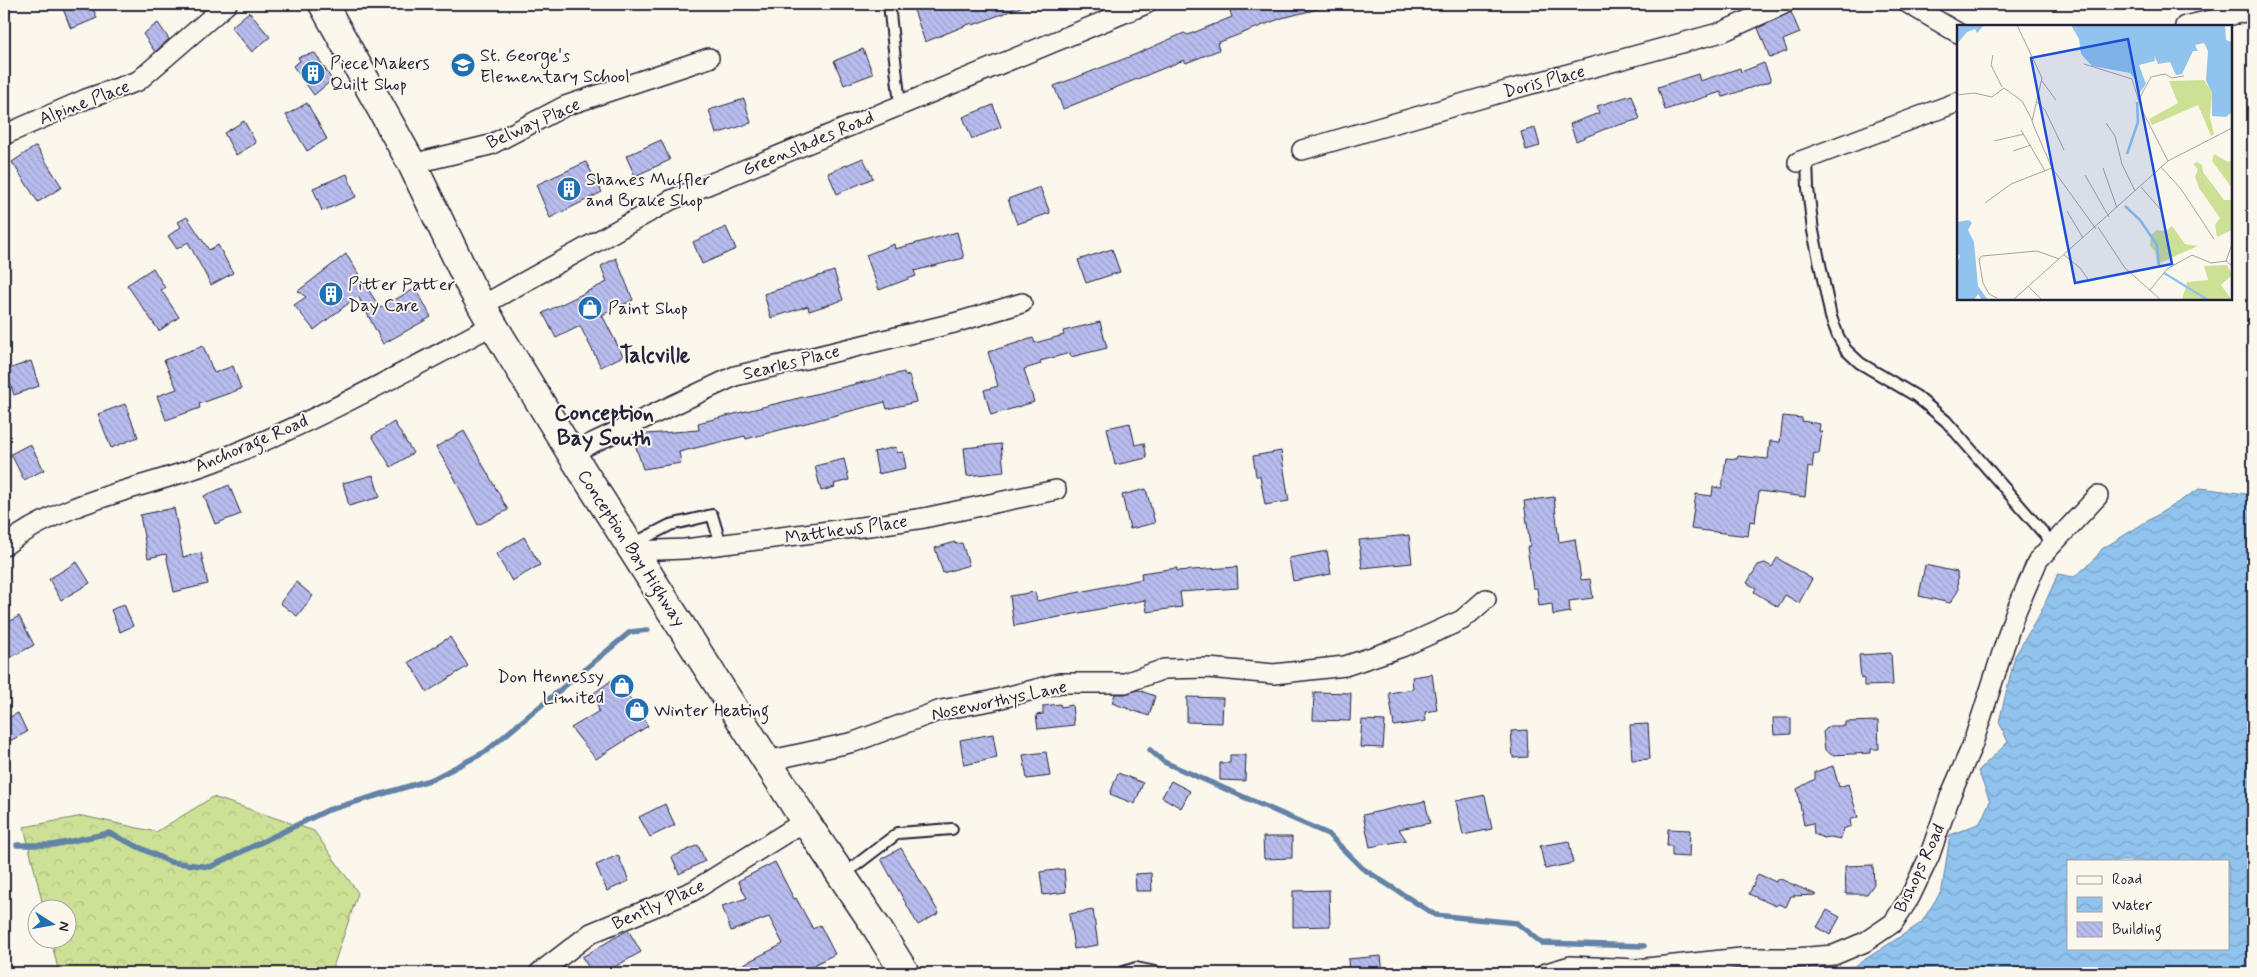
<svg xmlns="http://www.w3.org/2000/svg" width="2257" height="977" viewBox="0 0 2257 977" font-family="Mynerve,sans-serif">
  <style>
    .forest { fill: url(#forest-crowns); stroke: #788268 }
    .water { fill: url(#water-waves); stroke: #6483a6; fill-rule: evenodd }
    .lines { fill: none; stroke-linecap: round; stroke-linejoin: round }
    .stream { stroke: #6483a6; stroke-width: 5.5 }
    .building { fill: url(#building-back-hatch); stroke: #22223b }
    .lane-casing { stroke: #22223b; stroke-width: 14 }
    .street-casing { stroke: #22223b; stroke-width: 22 }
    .primary-casing { stroke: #22223b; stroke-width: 31 }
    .lane { stroke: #fbf7ec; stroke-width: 10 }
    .street { stroke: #fbf7ec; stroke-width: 19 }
    .primary { stroke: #fbf7ec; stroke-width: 28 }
    .labels { text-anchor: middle; stroke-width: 4; stroke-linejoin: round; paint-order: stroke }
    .poi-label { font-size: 18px; fill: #22223b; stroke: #fbf7ec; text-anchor: start }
    .street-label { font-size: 18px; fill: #22223b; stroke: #fbf7ec }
    .district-label { font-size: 22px; font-weight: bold; fill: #22223b; stroke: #fbf7ec }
    .inset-river { fill: none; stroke: #90c3ed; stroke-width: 2.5 }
    .inset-road { fill: none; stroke: #a4a2a5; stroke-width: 1 }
    .view { fill: #1d4ed8; fill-opacity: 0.15; stroke: #1d4ed8; stroke-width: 2.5 }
    .inset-edge { fill: none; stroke: #22223b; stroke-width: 2.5 }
  </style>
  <defs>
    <pattern id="forest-crowns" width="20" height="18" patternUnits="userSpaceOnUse" patternTransform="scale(1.25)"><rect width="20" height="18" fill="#cde196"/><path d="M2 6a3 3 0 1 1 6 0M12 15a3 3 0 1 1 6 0" fill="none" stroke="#b0c182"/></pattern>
    <pattern id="water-waves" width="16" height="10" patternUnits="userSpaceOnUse" patternTransform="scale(1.25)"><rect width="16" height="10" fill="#90c3ed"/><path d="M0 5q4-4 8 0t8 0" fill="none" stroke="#7ca7cc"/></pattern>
    <pattern id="building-back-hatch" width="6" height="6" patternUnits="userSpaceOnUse" patternTransform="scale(1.25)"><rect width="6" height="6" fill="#b8bdee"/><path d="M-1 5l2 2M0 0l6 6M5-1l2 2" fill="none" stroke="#9ea2cd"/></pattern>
  </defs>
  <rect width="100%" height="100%" fill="#fbf7ec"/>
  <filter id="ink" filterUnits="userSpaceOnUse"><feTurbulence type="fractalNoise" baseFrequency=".02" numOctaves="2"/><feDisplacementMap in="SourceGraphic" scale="10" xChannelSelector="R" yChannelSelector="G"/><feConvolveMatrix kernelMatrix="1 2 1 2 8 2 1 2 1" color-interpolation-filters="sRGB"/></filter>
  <g filter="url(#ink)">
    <path class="forest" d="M213 797 314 831 358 893 331 973H59L51 940H68V910L44 909 24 827 83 816 156 832Z"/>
    <path class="water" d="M2201 488 2253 495V973H1761L1855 966 1921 923 1942 890 1950 835 1980 823 1990 801 1978 771 2008 742 1999 722 2015 656 2041 612 2058 574 2074 577 2093 561 2102 549ZM2068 861H2228V948H2068Z"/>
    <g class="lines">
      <path class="stream" d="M1150 750 1164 762 1328 834 1362 868 1435 915 1517 923 1542 943 1644 946
        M17 845H53L109 833 170 862 210 867 328 810 433 779 485 752 630 632 648 630"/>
    </g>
    <path class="building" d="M61 4H91L97 18 71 29Z
      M929 4 931 9 944 4 1026 5 973 25 972 23 925 42 914 10Z
      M1248 4H1321L1322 8 1282 18 1217 43 1219 50 1186 63 1184 60 1063 109 1054 86 1134 55 1184 33 1188 35 1232 17 1230 11Z
      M249 12 270 37 252 52 231 27Z
      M1791 12 1800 33 1783 40 1787 51 1770 58 1758 28Z
      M158 23 169 39 155 52 143 34Z
      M863 49 873 74 844 85 834 61Z
      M315 53 332 80 314 95 293 66 300 61 298 57Z
      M1764 63 1771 81 1723 97 1721 92 1665 110 1658 87 1698 74 1700 81 1740 68 1741 72Z
      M1632 95 1640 119 1605 129 1576 141 1570 124 1599 113 1597 106Z
      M744 99 751 123 716 134 709 110Z
      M307 103 327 139 307 151 286 115Z
      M993 105 1001 127 972 139 963 117Z
      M244 121 256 143 236 155 224 133Z
      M1535 128 1540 146 1526 150 1521 132Z
      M661 140 670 160 635 176 626 156Z
      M36 146 62 187 38 202 12 162Z
      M863 158 873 178 837 194 828 173Z
      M586 162 602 192 550 218 536 185Z
      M347 174 356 197 322 211 313 188Z
      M1040 187 1050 213 1017 224 1008 199Z
      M187 217 209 250 218 245 233 273 211 285 188 242 177 249 168 236 181 227 178 222Z
      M726 227 736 249 702 264 693 242Z
      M957 232 964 258 914 271 916 276 879 290 866 255 894 244 895 249Z
      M1112 249 1120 272 1086 283 1078 260Z
      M346 254 380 308 416 288 431 317 383 344 358 296 314 330 294 305 306 297 298 291Z
      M616 258 633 300 602 315 623 356 601 367 580 326 556 338 543 313 607 282 601 266Z
      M153 268 165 288 161 290 179 317 159 331 127 285Z
      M834 271 843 300 809 311 808 306 771 318 764 294Z
      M1100 322 1107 348 1071 357 1070 353 1040 361 1041 364 1024 369 1034 402 991 415 984 390 998 386 988 352 1033 338 1035 343 1064 335 1063 331Z
      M203 346 214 373 233 366 241 389 199 404 200 408 166 420 157 396 177 389 164 360Z
      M31 361 39 386 14 395 6 370Z
      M904 372 905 376 909 375 916 402 887 409 885 402 746 439 745 436 679 452 681 463 643 469 636 447 647 434 699 430 698 423Z
      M125 404 138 437 111 448 98 414Z
      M1783 416 1802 418V421L1820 424 1819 431 1822 432 1819 454 1814 453 1812 468 1808 467 1805 497 1759 491 1755 522 1750 521 1748 536 1691 529 1696 494 1712 496 1713 487 1722 488 1726 458 1737 459 1738 456 1768 459 1770 441 1780 442Z
      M394 422 413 453 391 467 372 436Z
      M1130 423 1135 445 1144 443 1147 458 1115 465 1107 428Z
      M464 431 508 510 478 525 454 477 436 447Z
      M30 444 44 470 24 480 11 454Z
      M1001 444 1004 472 967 476 964 448Z
      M896 447 897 453 903 452 906 468 878 474 874 452Z
      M1281 451 1289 501 1265 505 1260 476H1256L1253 456Z
      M844 459 849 480 834 484 835 487 821 491 815 466Z
      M373 475 380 497 349 506 343 483Z
      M229 485 241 514 215 524 204 496Z
      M1146 489 1155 523 1130 529 1122 495Z
      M1554 497 1559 542 1575 539 1581 580 1590 579 1593 598 1569 601 1570 612 1553 615 1552 604 1539 606 1537 588H1533L1527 547 1530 546 1524 501Z
      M174 508 183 557 201 553 208 584 174 592 166 554 148 558 140 515Z
      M1409 535 1412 563 1362 568 1359 540Z
      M524 537 540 565 512 581 496 554Z
      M955 542V544L962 543 969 565 943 573 935 548Z
      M1327 551 1331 574 1293 581 1289 558Z
      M1777 558 1812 579 1799 603 1785 595 1778 607 1754 592 1756 588 1747 583 1758 565 1765 563 1772 567Z
      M77 562 90 583 61 600 49 579Z
      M1925 565 1957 572 1958 591 1950 603 1919 596Z
      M1237 567 1238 588 1180 592 1182 607 1147 612 1145 600 1014 626 1010 596 1035 592 1037 601 1142 579 1141 573 1177 568V571Z
      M296 582 313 596 297 616 280 603Z
      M124 604 133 626 120 632 111 610Z
      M19 616 34 645 4 661V625Z
      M450 637 468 666 427 692 409 662Z
      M1891 653 1893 685 1864 686V678L1861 679 1859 655Z
      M1432 674 1437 710 1425 712 1426 721 1394 726 1389 693 1413 689 1412 677Z
      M616 677 648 726 596 759 571 728 599 711 594 693Z
      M1138 690 1155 696 1149 716 1112 703 1115 694H1125Z
      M1314 692 1351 693 1350 721 1313 720Z
      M1187 697 1223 698 1222 723 1187 722Z
      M1060 704 1061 707 1072 705 1074 725 1038 729 1036 715 1043 714V706Z
      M18 713 27 732 4 744V720Z
      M1773 718H1791V734L1774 735Z
      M1362 720 1385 721 1383 748 1360 747Z
      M1878 721 1879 749H1871V753L1832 755 1825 750 1823 732 1829 726H1845V722Z
      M1648 724 1650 759 1632 760 1630 725Z
      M1527 730 1528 757 1513 758 1511 731Z
      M993 734 997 758 964 765 960 740Z
      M1046 752 1050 776 1027 779 1023 755Z
      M1230 755H1246L1245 781 1220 780V763H1230Z
      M1833 766 1839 787 1848 784 1858 817 1850 820 1851 826 1843 829 1841 839 1830 837 1824 838 1814 834 1813 823 1804 825 1797 789 1815 779V772Z
      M1118 773 1143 783 1135 804 1110 794Z
      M1171 781 1190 791 1181 808 1162 797Z
      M1485 795 1492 829 1463 835 1456 801Z
      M1425 801 1430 823 1399 829 1406 840 1370 847 1363 815Z
      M665 804 675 825 650 837 639 817Z
      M1668 829 1690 830 1689 857 1672 856V846H1667Z
      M1263 837H1292V858L1264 859Z
      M1569 841 1573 863 1545 869 1540 846Z
      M698 845 705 861 679 874 672 857Z
      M901 848 939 913 918 925 881 859Z
      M618 855 629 881 607 891 596 865Z
      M775 862 794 899 796 898 813 929 820 925 835 954 798 973H726L783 944 769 917 731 931 722 906 747 898 738 881Z
      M1873 865 1874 884 1867 894H1846L1845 866Z
      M1064 869 1066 892 1043 895 1040 872Z
      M1151 873 1152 891H1136L1135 874Z
      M1758 874 1776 882 1778 878 1817 895 1791 896 1786 907 1778 904 1776 906 1749 894Z
      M1329 890 1330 926 1293 927V891Z
      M1093 910 1098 945 1074 949 1069 914Z
      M1827 910 1840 917 1830 935 1817 927Z
      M628 930 641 952 604 973H592L582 957Z
      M1381 956 1383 973H1349L1348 959Z"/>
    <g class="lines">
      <defs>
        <path id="lane" d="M889 4 900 105
          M1807 159 1808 188 1813 231 1831 317 1838 336 1846 350 1860 363 1916 396 1946 421 2053 544
          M631 545 670 525 712 515 721 545
          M843 875 898 833 952 829
          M1121 973 1136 968 1160 973"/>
        <path id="street" d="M1909 4 1958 33
          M2185 26 2253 10
          M4 135 86 99 138 81 227 4
          M1302 150 1513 89 1722 32 1784 4
          M1798 162 1958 102
          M412 164 490 145 565 106 709 58
          M483 305 671 200 1146 4
          M571 453 735 376 954 323 1022 303
          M4 546C66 498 149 488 221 459 314 422 404 372 493 325
          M633 551 685 549 877 525 924 518 1056 490
          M767 761 854 742 941 710 990 701 1060 683H1125L1164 669 1208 668 1274 674 1345 666 1402 647 1462 620 1486 599
          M539 973 591 933 693 891 805 821
          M1546 973 1570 966 1637 969 1741 958H1795L1834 955 1865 942 1893 923 1910 897 1929 857 1951 794 1972 746 2014 616 2038 560 2098 496"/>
        <path id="primary" d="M323 4 412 164 470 285 493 325 571 453 805 821 877 928 905 973"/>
      </defs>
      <use href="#lane" class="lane-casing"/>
      <use href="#street" class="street-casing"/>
      <use href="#primary" class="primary-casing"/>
      <use href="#lane" class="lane"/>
      <use href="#street" class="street"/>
      <use href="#primary" class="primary"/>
    </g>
  </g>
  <defs>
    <symbol id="school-disc" viewBox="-11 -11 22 22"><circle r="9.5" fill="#1f6fb2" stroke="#fbf7ec"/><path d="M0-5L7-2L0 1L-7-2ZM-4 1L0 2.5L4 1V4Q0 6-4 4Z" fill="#fff"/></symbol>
    <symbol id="building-disc" viewBox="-11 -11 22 22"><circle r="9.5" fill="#1f6fb2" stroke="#fbf7ec"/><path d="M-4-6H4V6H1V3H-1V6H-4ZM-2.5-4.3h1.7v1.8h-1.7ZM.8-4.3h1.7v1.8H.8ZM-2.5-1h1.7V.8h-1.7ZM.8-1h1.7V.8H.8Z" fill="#fff"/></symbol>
    <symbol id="shop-disc" viewBox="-11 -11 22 22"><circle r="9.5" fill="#1f6fb2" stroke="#fbf7ec"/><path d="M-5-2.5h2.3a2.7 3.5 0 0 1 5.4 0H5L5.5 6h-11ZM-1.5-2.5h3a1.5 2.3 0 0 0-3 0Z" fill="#fff"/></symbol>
  </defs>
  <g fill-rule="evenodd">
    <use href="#school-disc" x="449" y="51" width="28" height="28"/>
    <use href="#building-disc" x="299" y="59" width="28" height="28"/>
    <use href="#building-disc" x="555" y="175" width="28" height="28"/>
    <use href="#building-disc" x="317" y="280" width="28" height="28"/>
    <use href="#shop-disc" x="576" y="294" width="28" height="28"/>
    <use href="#shop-disc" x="608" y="672" width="28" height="28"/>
    <use href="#shop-disc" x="623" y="696" width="28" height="28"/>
  </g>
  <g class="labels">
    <g class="poi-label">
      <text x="480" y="61">St. George's<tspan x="480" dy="21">Elementary School</tspan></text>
      <text x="330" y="69">Piece Makers<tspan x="330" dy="21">Quilt Shop</tspan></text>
      <text x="586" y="185">Shanes Muffler<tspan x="586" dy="21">and Brake Shop</tspan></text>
      <text x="348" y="290">Pitter Patter<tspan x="348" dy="21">Day Care</tspan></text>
      <text x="608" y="314">Paint Shop</text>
      <text x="604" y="682" text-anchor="end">Don Hennessy<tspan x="604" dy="21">Limited</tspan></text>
      <text x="654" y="716">Winter Heating</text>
    </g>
    <g class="street-label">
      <text transform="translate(1544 81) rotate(-15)" y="6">Doris Place</text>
      <text transform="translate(84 102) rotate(-21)" y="6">Alpine Place</text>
      <text transform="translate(533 123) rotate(-24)" y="6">Belway Place</text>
      <text transform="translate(808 143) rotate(-23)" y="6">Greenslades Road</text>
      <text transform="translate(791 362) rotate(-14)" y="6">Searles Place</text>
      <text transform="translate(251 443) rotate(-23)" y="6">Anchorage Road</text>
      <text transform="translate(846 529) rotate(-8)" y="6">Matthews Place</text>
      <text transform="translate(632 548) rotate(57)" y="6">Conception Bay Highway</text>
      <text transform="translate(999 700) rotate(-12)" y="6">Noseworthys Lane</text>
      <text transform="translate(1919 868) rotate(-65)" y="6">Bishops Road</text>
      <text transform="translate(658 904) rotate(-24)" y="6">Bently Place</text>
    </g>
    <g class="district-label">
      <text x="655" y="362">Talcville</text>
      <text x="604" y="420">Conception<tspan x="604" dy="25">Bay South</tspan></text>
    </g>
  </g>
  <g transform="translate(1957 25)">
    <rect width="275" height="275" fill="#fbf7ec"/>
    <path d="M247 55 255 67 253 92 257 109 254 111 241 80 195 100 192 94 221 78 212 56ZM257 129 271 137 275 135V163L255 136ZM240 137 245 140 246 147 267 175H275V205L260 212 258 200 263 193 242 163 238 152 241 144 236 139ZM215 201 228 219 241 221 200 239 198 226 193 221 194 210 200 205 209 206ZM270 240 275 250 264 260 275 275H225L230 257 251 255 247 241Z" fill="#cde196"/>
    <path d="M0 0H27L20 8 18 4 10 7 0 19ZM114 0H268L269 15 275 17V87L269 92 255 91V67L249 56 251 26 247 18 238 20 241 26H236L225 49 219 50 213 37 201 39 197 30 198 36 182 40 189 59 182 69 178 54 173 48 135 41 124 29 122 14ZM12 195 15 198 11 205 17 217 21 261 31 275H25L21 269 17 275H0V238L3 231 0 228V197Z" fill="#90c3ed"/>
    <path class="inset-river" d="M170 129 181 97 180 77M168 181 183 195 200 220 202 240M207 248 251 275"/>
    <path class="inset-road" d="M60 0 85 53 75 96 78 104 95 143 139 204M36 30 34 40 45 62M127 39 175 54 184 83 211 136M85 56 99 75M0 70 17 68 35 72 47 63 65 76 75 95M182 74 194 52 208 49 215 53 227 51M79 76 88 85 107 125M149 98 158 111 165 139 178 166M64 105 88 146M37 116 67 109M56 126 74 120M204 142 224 164 257 214M146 143 160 183M128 150 152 192M184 162 204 185M28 178 54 159 95 143M110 186 126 213M141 202 168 243 204 275M107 230 123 243 133 257M269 236 275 219M71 261 85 275M193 265 210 244 235 230 254 238 269 236 275 241M40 273 32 269 26 258 22 234 25 231 80 226 102 234M56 275 211 136 275 103"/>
    <path class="view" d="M171 14 215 239 118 258 74 33Z"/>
    <rect width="275" height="275" class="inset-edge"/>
  </g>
  <rect width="2257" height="977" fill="none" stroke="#fbf7ec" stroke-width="20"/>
  <rect x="10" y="10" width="2237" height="957" fill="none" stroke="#22223b" stroke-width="2" filter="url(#ink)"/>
  <rect x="2067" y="860" width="162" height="90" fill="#fbf7ec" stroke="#a4a2a5"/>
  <rect x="2077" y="876" width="25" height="8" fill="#fbf7ec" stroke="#a4a2a5"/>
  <text x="2112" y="884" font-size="15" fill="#22223b">Road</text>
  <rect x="2077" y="897" width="25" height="15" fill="url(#water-waves)" stroke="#a4a2a5"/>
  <text x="2112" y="910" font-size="15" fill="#22223b">Water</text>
  <rect x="2077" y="922" width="25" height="15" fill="url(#building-back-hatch)" stroke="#a4a2a5"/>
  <text x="2112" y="934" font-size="15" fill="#22223b">Building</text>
  <g transform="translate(52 924) rotate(101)"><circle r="24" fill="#fbf7ec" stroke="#a4a2a5"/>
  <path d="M0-4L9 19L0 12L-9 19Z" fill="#1f6fb2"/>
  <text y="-8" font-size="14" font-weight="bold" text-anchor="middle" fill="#22223b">N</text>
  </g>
</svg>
